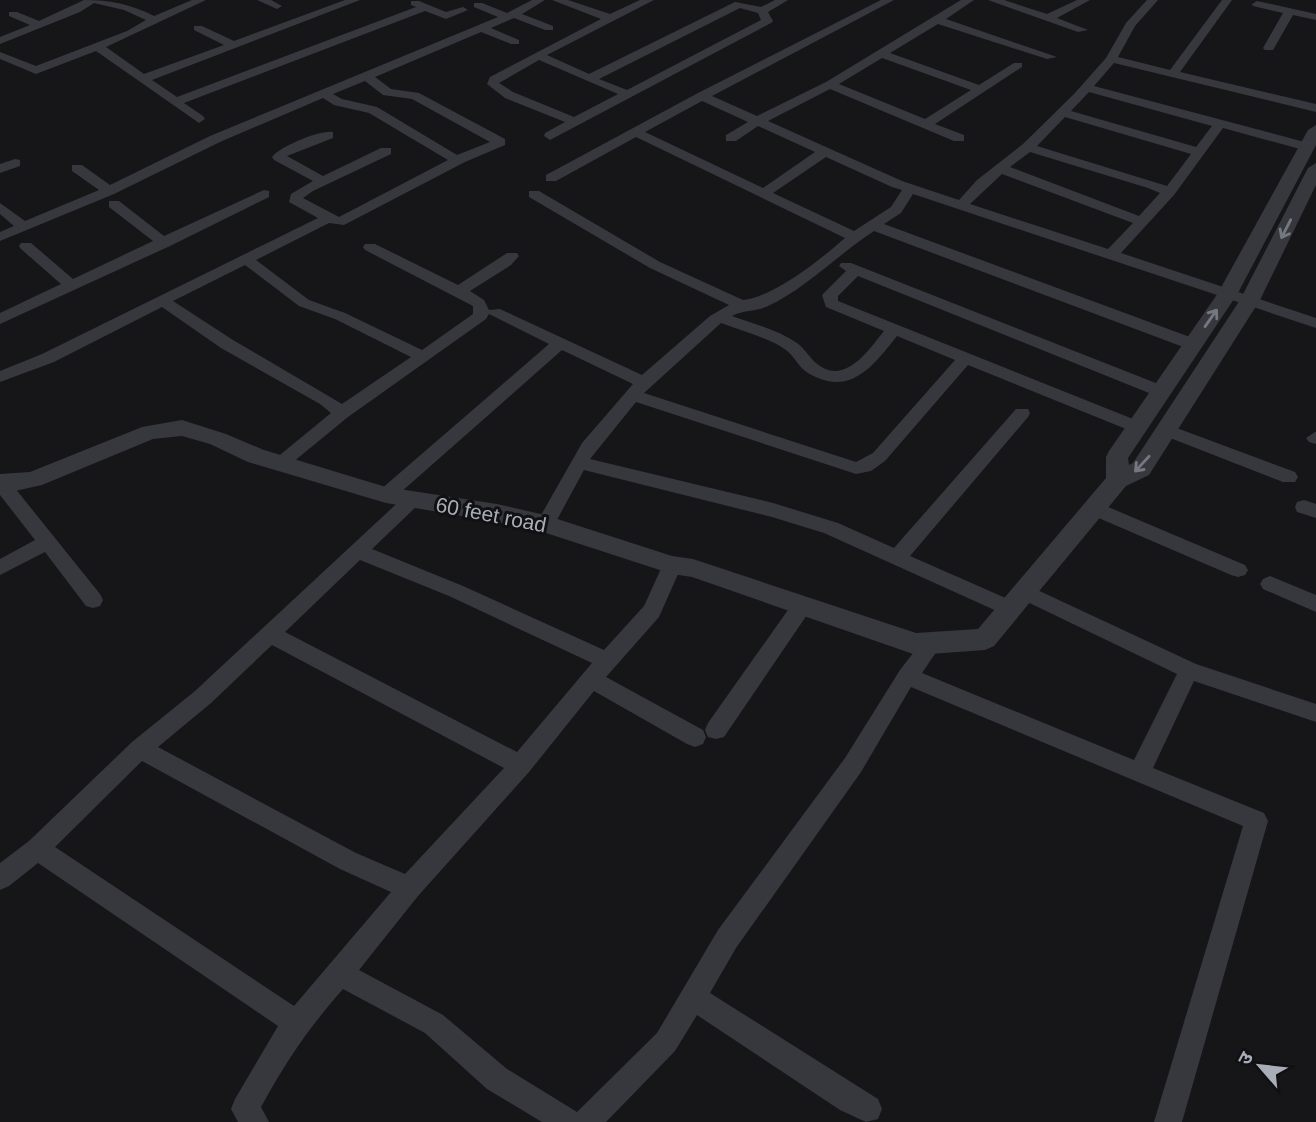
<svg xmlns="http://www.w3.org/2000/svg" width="1316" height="1122" viewBox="0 0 1316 1122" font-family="Helvetica,'Noto Sans Devanagari',sans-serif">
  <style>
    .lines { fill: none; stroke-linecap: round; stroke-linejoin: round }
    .minor { fill: #37383d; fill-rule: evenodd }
    .tertiary { fill: #37383d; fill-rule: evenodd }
    .oneway { stroke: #757881 }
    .labels { text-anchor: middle; stroke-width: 6; stroke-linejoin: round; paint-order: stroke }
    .street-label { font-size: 21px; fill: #a8adb8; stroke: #111113 }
  </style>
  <rect width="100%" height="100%" fill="#161618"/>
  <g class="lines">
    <path class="minor" d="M84 0C111 0 130 4 154 16L192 0H206L106 47 144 74 224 45 194 30V26H202L234 41 345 0H360L152 80 177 97 416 7 411 5V1H419L446 12 463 7 468 10 446 19 425 11 184 103 203 116 205 119 199 123 96 51 36 74 0 59V52L36 66 127 31 146 20 124 10 94 3 80 12 0 44V37L30 25 9 16V12H17L39 21Z
      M257 0H271L282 6 277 9Z
      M532 0H545L522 14 553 26V30H545L514 18 491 28 519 40V44H511L481 32 375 77 391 89 419 93 505 139V145L465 162 344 225 329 223 256 260 309 300 345 313 422 350 473 314V306L365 250 363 247 365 244H375L458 285 507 253H517L519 256 511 265 470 291 484 300 489 310 500 309 642 375 710 316 729 305 650 268 529 197V191H539L660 262 743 300C774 297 821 259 845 238L636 137 556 181H546V175L698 93 881 0H894L712 96 757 116 826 82 961 0H974L946 19 1057 57 1047 59 938 24 890 53 979 85 1014 63H1022V67L935 124 964 135V141H954L830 89 768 121 902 181 959 200 977 180 1023 144 1074 94 1106 58 1126 23 1147 0H1158L1135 26 1118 57 1170 70 1222 0H1232L1180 72 1316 104V112L1114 63 1094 86 1312 144 1313 147 1307 151 1223 128 1174 195 1121 253 1316 318V328L913 194 901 213 884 224 1198 340 1200 344 1192 349 1186 348 874 231C840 253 805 289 768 306 756 312 745 309 732 316 754 324 778 330 797 343 805 349 809 357 816 363 844 387 868 351 884 331L826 307 822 295 846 271 839 266 841 263H851L1166 387 1168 391 1166 395H1154L858 276 838 296V301L1143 423 1146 427 1143 431H1131L968 365 885 461 871 471 856 474 850 472 636 402 590 459 773 503 838 523 894 548 1016 409H1028L1030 413 1028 417 910 556 1017 603 1020 609 1017 615 1010 617 824 533 772 517 584 470 552 529H538L536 524 582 443 633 384 562 350 392 500H380L377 495 380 490 549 344 489 314 486 319 348 417 287 467H275L272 463 275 459 331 413 320 404 221 348 162 307 54 362 0 382V371L42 354 318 218 289 202 291 194 313 181 274 160 272 157C281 146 319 130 333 132V138L287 156 323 176 381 148H391V154L313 191 303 198 339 217 448 160 369 113 334 105 323 98 220 142 114 194 0 241V232L14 226 0 214V203L25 221 99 190 72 171V165H82L110 185 210 136 498 17 474 7V3H482L507 13ZM882 58 971 90 925 119 839 84ZM365 81 383 95 412 99 490 142 457 155 377 107 342 99 333 94ZM1089 92 1212 126 1196 147 1071 111ZM702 101 748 122 726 135V141H736L758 126 815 152 763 188 645 132ZM1065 117 1191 154 1167 186 1037 146ZM1030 152 1148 188 1160 193 1139 216 1010 167ZM826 157 892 187 902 190 891 207 854 231 773 193ZM1002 174 1133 223 1108 249 970 204ZM245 265 299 306 335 319 411 357 342 404 233 340 173 301ZM721 323C742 331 767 337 786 350 795 357 799 368 808 373 850 398 873 366 897 336L955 360 873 453 856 462 644 393Z
      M552 0H568L610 14 640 0H654L547 55 589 74 735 2 761 7 775 0H788L768 12 773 21 771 23 550 140 544 136 545 133 565 122 505 98 487 84 490 77 601 19ZM740 8 758 13 761 20 627 90 599 79ZM539 60 618 94 574 117 513 92 499 83Z
      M988 0H1004L1047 14 1077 0H1090L1057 18 1088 30 1078 32Z
      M1257 1 1316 14V20L1293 15 1273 50H1265L1263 48 1283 13 1253 6 1252 4Z
      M15 159 20 160V166L0 173V164Z
      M264 190 269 191V197L170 246 0 324V313L61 284 21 249 19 246 21 243H31L73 279 153 241 109 207V201H119L164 236Z
      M1166 424 1295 472 1298 477 1295 482H1283L1160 434 1157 430Z
      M1315 432H1316V444L1309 442 1306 438Z
      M0 476 6 477 100 594 103 600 100 606 93 608 86 606 45 552 0 575V559L35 540 0 495Z
      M412 493 418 495 421 500 418 505 372 549 463 586 604 650 644 606 665 560 672 558 679 560 682 565 659 617 606 677 703 730 706 737 703 744 695 747 687 744 594 691 529 772 418 896 359 970 443 1015 507 1069 577 1112 657 1033 718 930 845 758 900 670 924 639 931 637 938 639 941 645 922 673 1134 760 1177 674 1017 597 1014 592 1017 587 1024 584 1031 587 1196 664 1316 704V722L1194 681 1153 768 1264 813 1268 821 1182 1122H1154L1243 826 911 687 861 772 736 948 710 993 878 1099 882 1109 878 1119 866 1122 840 1110 697 1015 675 1051 606 1122H542L487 1089 425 1033 343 989C307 1030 287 1060 261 1107L269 1122H238L231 1109 235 1099 278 1026 38 863 9 886 0 890V863L29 841 132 742 195 691 406 495ZM360 560 449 596 592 663 517 752 285 632ZM272 645 504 768 405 874 356 853 158 747 211 703ZM142 761 340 869 391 892 294 1006 55 847Z
      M1304 500 1316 504V518L1297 512 1295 507 1297 502Z
      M1094 501 1245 565 1248 570 1245 575 1238 577 1231 575 1087 513 1085 508 1087 503Z
      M1270 576 1316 595V612L1263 589 1260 584 1263 579Z
      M802 598 809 600 812 606 809 612 724 737 716 739 708 737 705 730 708 723 795 600Z"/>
    <path class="tertiary" d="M1316 125V145L1238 293 1128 458 1129 465 1133 463 1240 300 1308 168 1316 163V185L1260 300 1149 475 1126 486 994 646 985 650 916 655 692 577 672 574 543 532 497 522 386 503 248 462 210 444 182 436 153 439 42 485 15 491 0 490V474L30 472 142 427 182 420 226 434 264 450 386 487 497 504 545 515 672 556 693 559 916 633 978 629 1106 478V457L1109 451 1218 293 1308 130Z"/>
  </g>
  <defs><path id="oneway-shaft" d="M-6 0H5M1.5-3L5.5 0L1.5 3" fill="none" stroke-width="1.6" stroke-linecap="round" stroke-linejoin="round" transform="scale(1.75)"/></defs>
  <g class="oneway">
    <use href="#oneway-shaft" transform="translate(1286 229) rotate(117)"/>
    <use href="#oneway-shaft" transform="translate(1211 318) rotate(-55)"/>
    <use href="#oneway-shaft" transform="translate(1142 464) rotate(133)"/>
  </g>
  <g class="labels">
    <g class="street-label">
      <text transform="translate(491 515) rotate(11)" y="7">60 feet road</text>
    </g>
  </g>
  <g transform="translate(1260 1066) rotate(298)" stroke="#111113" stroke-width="5" paint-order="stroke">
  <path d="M0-5L12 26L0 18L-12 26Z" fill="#a8adb8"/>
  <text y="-10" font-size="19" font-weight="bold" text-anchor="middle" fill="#a8adb8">उ</text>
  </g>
</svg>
